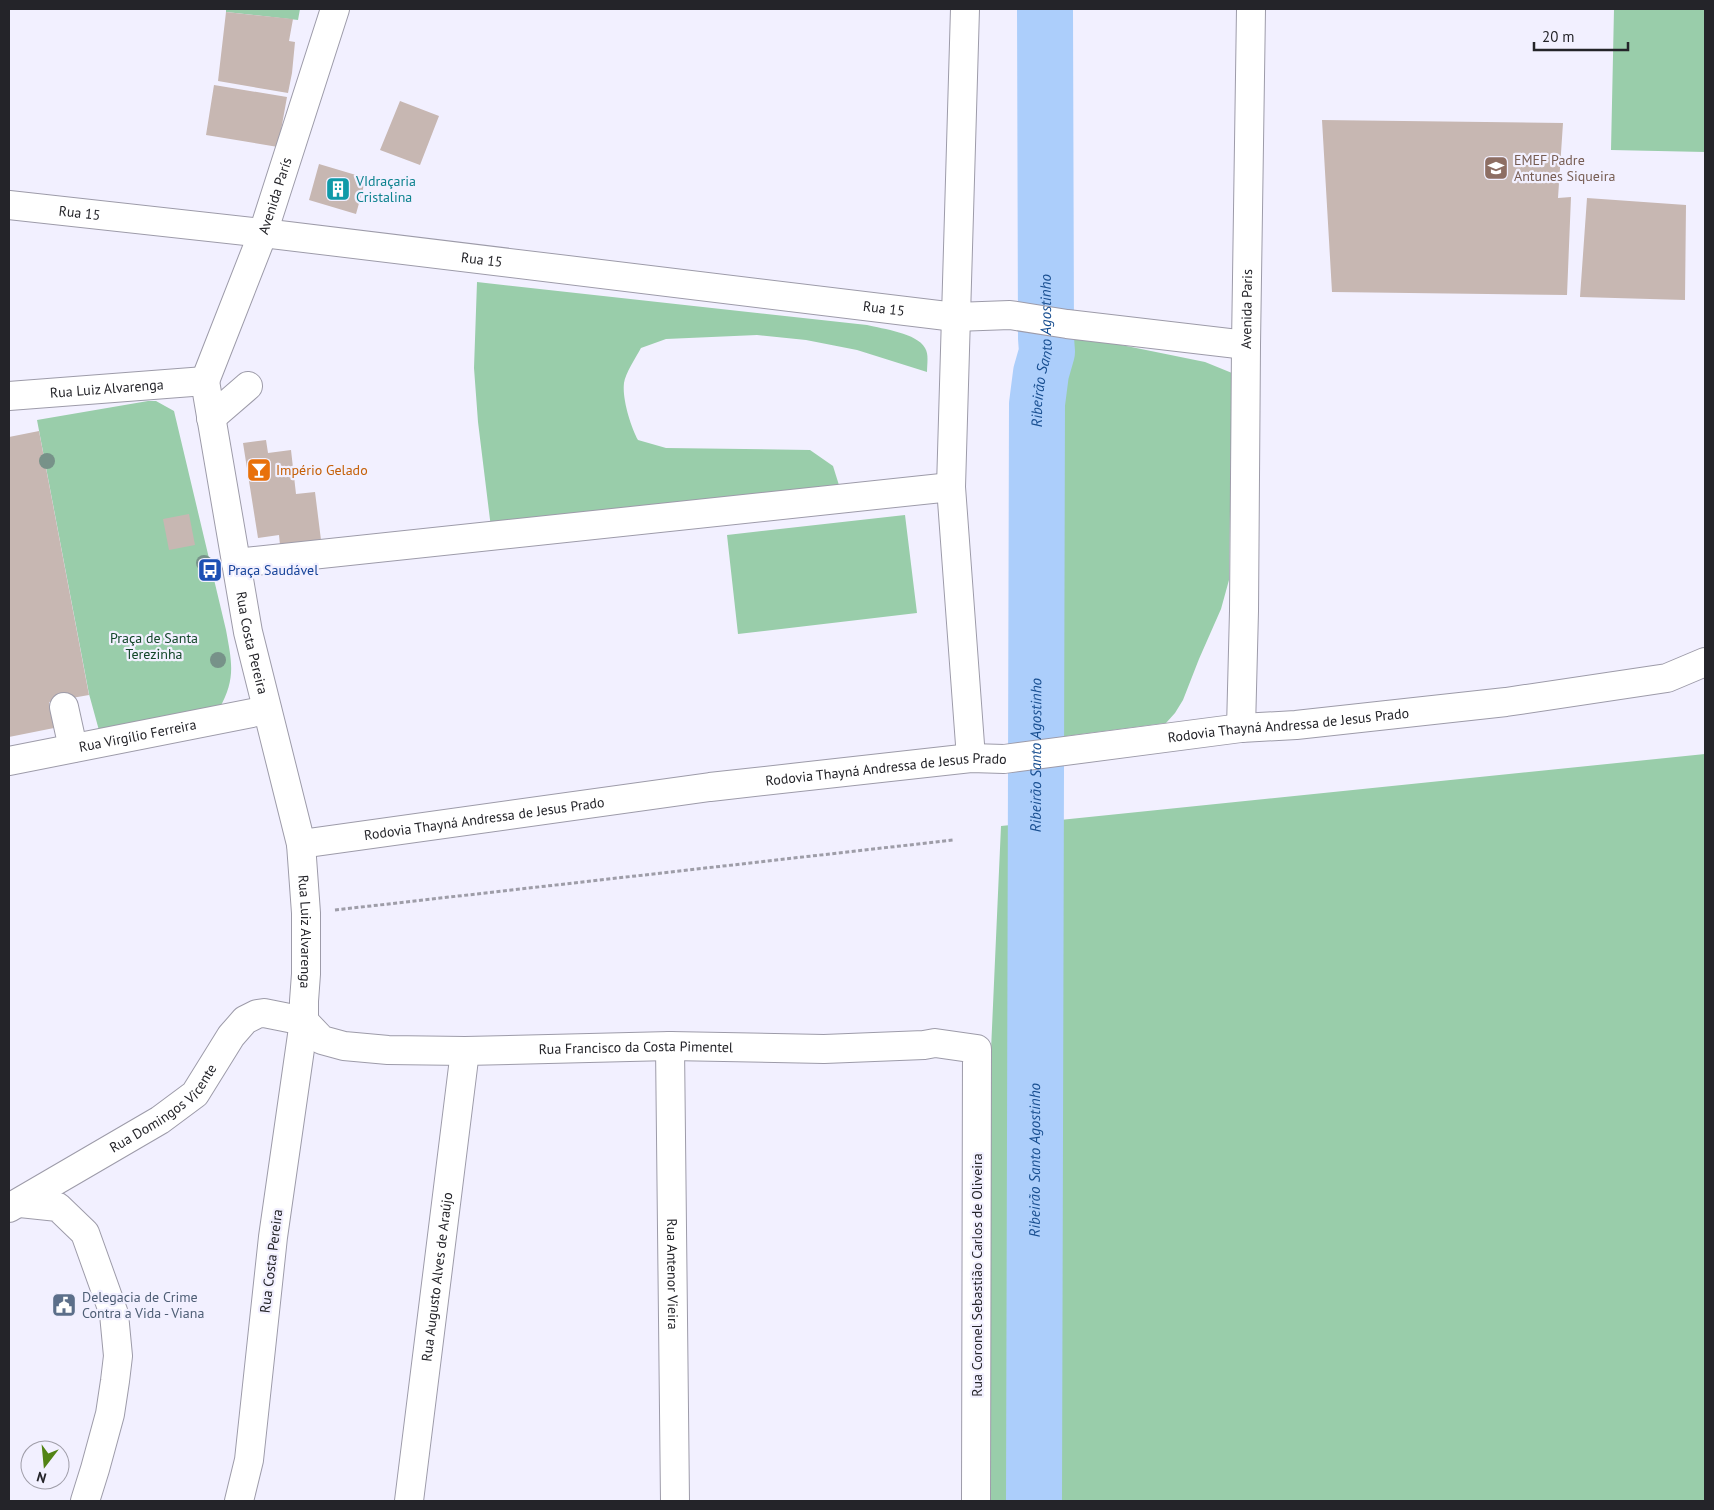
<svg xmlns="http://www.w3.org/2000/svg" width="1714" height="1510" viewBox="0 0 1714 1510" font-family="'PT Sans',sans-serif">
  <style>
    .green { fill: #99cdaa }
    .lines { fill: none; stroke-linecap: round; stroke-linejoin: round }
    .river { stroke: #accefb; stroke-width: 56 }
    .building { fill: #c7b7b2 }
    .minor-casing { stroke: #9d9ba9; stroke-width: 30 }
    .path { stroke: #9e9da8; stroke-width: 3; stroke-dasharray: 4 2.5; stroke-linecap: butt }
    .minor { stroke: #fff; stroke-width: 28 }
    .tree { fill: #779289 }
    .labels { text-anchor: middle; stroke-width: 4.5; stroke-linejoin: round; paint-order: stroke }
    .education-label { font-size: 14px; fill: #785e54; stroke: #f2f0ff; text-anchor: start }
    .culture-label { font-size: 14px; fill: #0d838f; stroke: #f2f0ff; text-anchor: start }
    .street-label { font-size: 14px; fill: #242429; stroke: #f2f0ff }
    .food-label { font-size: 14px; fill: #c56008; stroke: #f2f0ff; text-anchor: start }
    .transit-label { font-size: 14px; fill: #164399; stroke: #f2f0ff; text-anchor: start }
    .park-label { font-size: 14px; fill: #134629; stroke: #f2f0ff }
    .service-label { font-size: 14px; fill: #4e5e75; stroke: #f2f0ff; text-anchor: start }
    .water-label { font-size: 15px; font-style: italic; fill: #194f91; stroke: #f2f0ff }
  </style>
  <rect width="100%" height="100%" fill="#f2f0ff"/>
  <path class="green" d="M226 9H300L298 20 226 12Z
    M1614 9H1705V152L1611 150Z
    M477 282 867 325C883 329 917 333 925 348 929 354 927 364 927 372L857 350 806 340 757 335 666 339 641 348C636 357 625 374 624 383 622 399 631 427 638 440L666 448 810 450 833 466 843 498 492 536 478 422 474 368Z
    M1046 338H1087L1205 362 1232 373 1229 580 1221 609 1199 659 1183 700 1175 713 1166 723 1036 740 1037 404 1041 373 1047 352Z
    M148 401H156L174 411 226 630C232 663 236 679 219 709L100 734 89 694 37 420Z
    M905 515 917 613 738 634 727 535Z
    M1705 754V1501H983L979 1319 1001 826Z"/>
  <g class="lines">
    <path class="river" id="s1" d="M1034 1501 1037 404 1041 373 1047 352 1046 338 1045 9"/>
  </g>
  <path class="building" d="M226 12 293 19 289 41 295 42 292 73 288 93 218 81Z
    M214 85 287 97 278 147 206 135Z
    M400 101 439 116 420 165 380 150Z
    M1322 120 1563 123 1558 198 1571 197 1567 295 1332 292Z
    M319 164 366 178 356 214 309 200Z
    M1587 198 1686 205 1685 300 1580 297Z
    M39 431 89 695 49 702 54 728 9 737V437Z
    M266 440 268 453 291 450 296 494 315 492 321 540 280 545 279 535 258 538 243 443Z
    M189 514 195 545 169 550 163 519Z"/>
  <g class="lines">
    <defs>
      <g id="minor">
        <path d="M965 9 951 487 971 758"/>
        <path id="s2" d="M9 205 263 233 955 317 1010 315 1067 324 1246 345"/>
        <path id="s3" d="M205 381 248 632 301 844 306 913V974L304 1001V1021L273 1237 249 1460 239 1501"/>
        <path id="s4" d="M205 381 263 233 335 9"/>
        <path id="s5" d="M9 396 205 381"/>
        <path d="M211 418 248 386"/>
        <path d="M236 563 951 487"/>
        <path d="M64 707 73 748"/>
        <path id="s6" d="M1241 728 1244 611 1246 345 1251 9"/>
        <path id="s7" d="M9 761 267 710"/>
        <path id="s8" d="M301 844 710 787 971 758 1004 759 1241 728 1296 725 1506 702 1667 678 1705 662"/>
        <path id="s9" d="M304 1021 322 1040 344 1046 388 1050 465 1051 670 1046 824 1049 924 1045 935 1043 977 1049 976 1501"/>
        <path id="s10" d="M670 1046 675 1501"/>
        <path d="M20 1203 58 1207 85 1233 114 1314 118 1356 115 1381 110 1414 95 1469 85 1501"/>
        <path id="s11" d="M9 1208 160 1120 195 1094 231 1036 245 1020 257 1014 264 1013 304 1021"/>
        <path id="s12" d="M409 1501 465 1051"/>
      </g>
    </defs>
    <use href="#minor" class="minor-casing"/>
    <path class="path" d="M335 910 953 840"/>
    <use href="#minor" class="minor"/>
  </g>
  <g class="tree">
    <circle cx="47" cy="461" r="8"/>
    <circle cx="204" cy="563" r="8"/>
    <circle cx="218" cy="660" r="8"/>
  </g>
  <defs>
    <symbol id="school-square" viewBox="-11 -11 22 22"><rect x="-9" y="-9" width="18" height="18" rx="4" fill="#8d6e63" stroke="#f2f0ff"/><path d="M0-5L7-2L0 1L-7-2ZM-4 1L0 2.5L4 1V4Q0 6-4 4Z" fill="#fff"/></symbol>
    <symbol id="building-square" viewBox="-11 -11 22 22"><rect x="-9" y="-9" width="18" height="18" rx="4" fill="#0f9aa8" stroke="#f2f0ff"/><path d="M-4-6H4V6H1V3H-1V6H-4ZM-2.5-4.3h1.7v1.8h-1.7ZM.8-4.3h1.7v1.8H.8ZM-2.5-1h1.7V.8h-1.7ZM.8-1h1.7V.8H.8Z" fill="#fff"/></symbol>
    <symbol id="bar-square" viewBox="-11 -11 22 22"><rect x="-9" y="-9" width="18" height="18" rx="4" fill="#e8710a" stroke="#f2f0ff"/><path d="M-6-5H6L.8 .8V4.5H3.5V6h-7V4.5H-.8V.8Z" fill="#fff"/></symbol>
    <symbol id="bus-square" viewBox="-11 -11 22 22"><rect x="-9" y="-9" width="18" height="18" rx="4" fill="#1a4fb4" stroke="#f2f0ff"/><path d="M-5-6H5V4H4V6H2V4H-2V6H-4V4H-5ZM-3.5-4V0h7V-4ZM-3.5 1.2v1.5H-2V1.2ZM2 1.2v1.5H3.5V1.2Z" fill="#fff"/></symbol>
    <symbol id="civic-square" viewBox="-11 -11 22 22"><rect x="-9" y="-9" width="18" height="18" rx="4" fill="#5c6f8a" stroke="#f2f0ff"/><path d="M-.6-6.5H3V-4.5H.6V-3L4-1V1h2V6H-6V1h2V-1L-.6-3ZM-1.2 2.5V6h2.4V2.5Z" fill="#fff"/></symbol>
  </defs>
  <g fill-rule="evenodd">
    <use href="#school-square" x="1482" y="154" width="28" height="28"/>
    <use href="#building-square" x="324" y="175" width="28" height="28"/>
    <use href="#bar-square" x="245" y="456" width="28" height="28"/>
    <use href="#bus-square" x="196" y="556" width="28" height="28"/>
    <use href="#civic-square" x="50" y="1291" width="28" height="28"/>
  </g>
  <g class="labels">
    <g class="education-label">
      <text x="1514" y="165">EMEF Padre<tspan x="1514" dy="16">Antunes Siqueira</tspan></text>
    </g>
    <g class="culture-label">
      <text x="356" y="186">VIdraçaria<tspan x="356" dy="16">Cristalina</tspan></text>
    </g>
    <g class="street-label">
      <text dy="5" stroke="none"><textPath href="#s4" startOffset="198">Avenida París</textPath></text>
      <text dy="5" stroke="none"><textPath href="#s2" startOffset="71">Rua 15</textPath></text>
      <text dy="5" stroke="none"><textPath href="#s2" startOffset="476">Rua 15</textPath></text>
      <text dy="5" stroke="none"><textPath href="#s2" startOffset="881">Rua 15</textPath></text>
      <text dy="5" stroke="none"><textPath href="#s6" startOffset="419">Avenida Paris</textPath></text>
      <text dy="5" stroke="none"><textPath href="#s5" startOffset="98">Rua Luiz Alvarenga</textPath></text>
      <text dy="5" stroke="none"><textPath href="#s3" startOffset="266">Rua Costa Pereira</textPath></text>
      <text dy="5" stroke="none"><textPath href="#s8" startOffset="995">Rodovia Thayná Andressa de Jesus Prado</textPath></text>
      <text dy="5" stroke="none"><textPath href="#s7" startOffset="131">Rua Virgílio Ferreira</textPath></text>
      <text dy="5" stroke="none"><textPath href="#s8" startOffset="590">Rodovia Thayná Andressa de Jesus Prado</textPath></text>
      <text dy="5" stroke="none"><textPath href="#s8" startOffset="185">Rodovia Thayná Andressa de Jesus Prado</textPath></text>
      <text dy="5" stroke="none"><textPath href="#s3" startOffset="561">Rua Luiz Alvarenga</textPath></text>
      <text dy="5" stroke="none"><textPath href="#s9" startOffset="341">Rua Francisco da Costa Pimentel</textPath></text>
      <text dy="5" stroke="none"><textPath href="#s11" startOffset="185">Rua Domingos Vicente</textPath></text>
      <text transform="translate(271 1261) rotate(-83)" y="5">Rua Costa Pereira</text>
      <text dy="5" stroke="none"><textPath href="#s10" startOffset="228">Rua Antenor Vieira</textPath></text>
      <text transform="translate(977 1275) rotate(-90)" y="5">Rua Coronel Sebastião Carlos de Oliveira</text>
      <text dy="5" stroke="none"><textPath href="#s12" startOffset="226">Rua Augusto Alves de Araújo</textPath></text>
    </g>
    <g class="food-label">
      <text x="276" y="475">Império Gelado</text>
    </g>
    <g class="transit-label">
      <text x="228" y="575">Praça Saudável</text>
    </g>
    <g class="park-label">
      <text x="154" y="643">Praça de Santa<tspan x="154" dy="16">Terezinha</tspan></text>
    </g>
    <g class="service-label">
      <text x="82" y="1302">Delegacia de Crime<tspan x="82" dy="16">Contra a Vida - Viana</tspan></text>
    </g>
    <g class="water-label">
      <text dy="5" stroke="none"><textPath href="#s1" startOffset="1151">Ribeirão Santo Agostinho</textPath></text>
      <text dy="5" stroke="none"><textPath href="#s1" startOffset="746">Ribeirão Santo Agostinho</textPath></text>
      <text dy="5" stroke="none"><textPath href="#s1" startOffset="341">Ribeirão Santo Agostinho</textPath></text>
    </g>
  </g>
  <rect width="1714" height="1510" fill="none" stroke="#242429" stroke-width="20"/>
  <g transform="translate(45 1465) rotate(196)"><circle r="24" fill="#f2f0ff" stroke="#a09ea9"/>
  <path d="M0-4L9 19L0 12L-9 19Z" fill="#528315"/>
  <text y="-8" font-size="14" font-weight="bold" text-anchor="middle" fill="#242429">N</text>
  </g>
  <path d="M1534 42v8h94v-8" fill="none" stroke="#242429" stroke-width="2.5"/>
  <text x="1542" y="42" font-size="15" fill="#242429" stroke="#f2f0ff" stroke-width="4" paint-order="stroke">20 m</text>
</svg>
